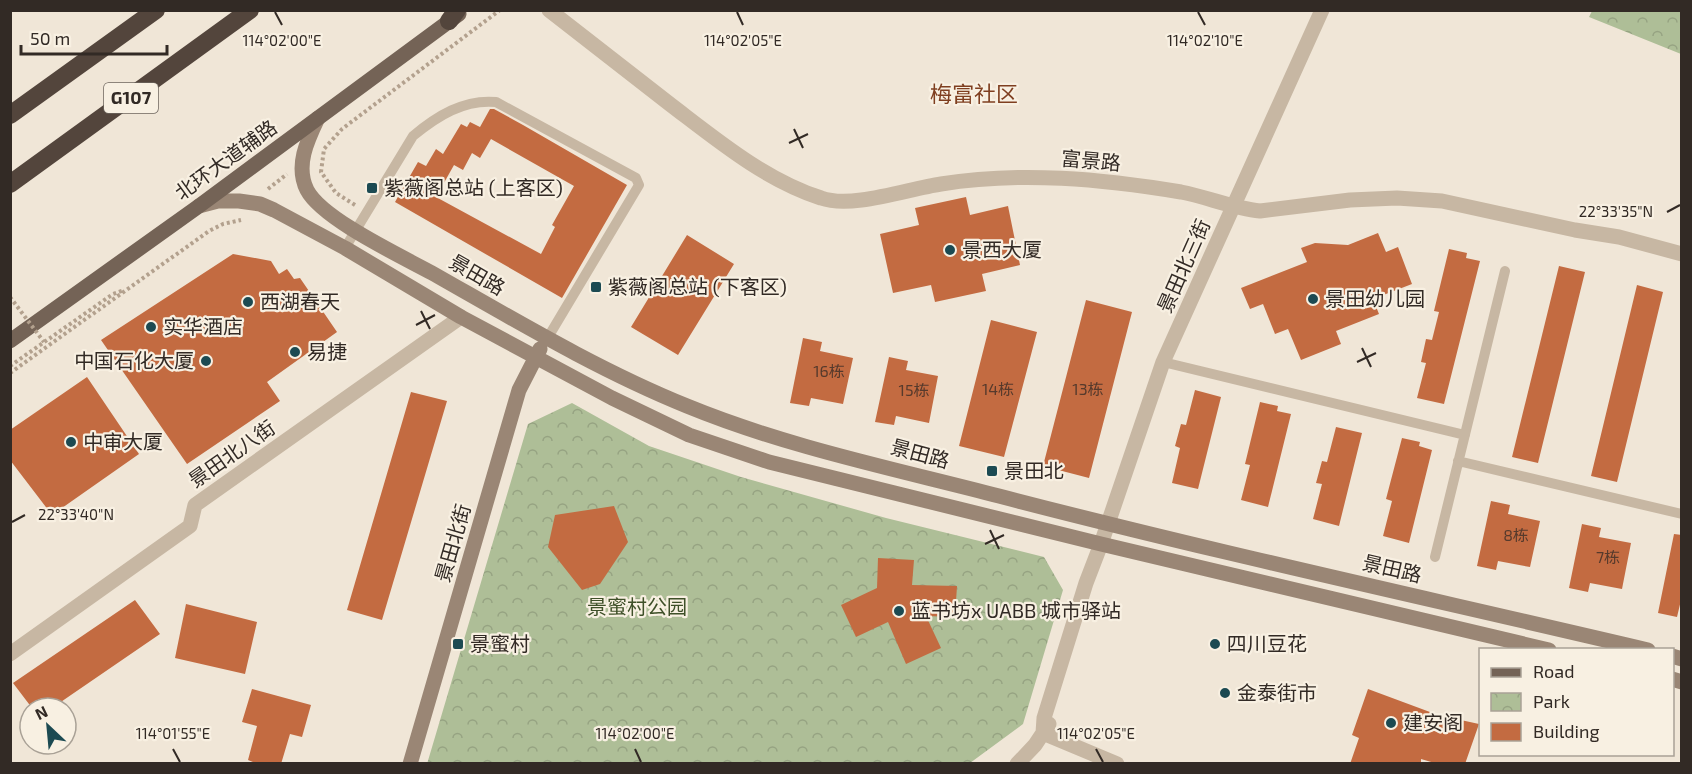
<svg xmlns="http://www.w3.org/2000/svg" width="1692" height="774" viewBox="0 0 1692 774" font-family="'Exo 2','Noto Sans SC',sans-serif">
  <style>
    .park { fill: url(#park-crowns) }
    .building { fill: #c36b41; fill-rule: evenodd }
    .lines { fill: none; stroke-linecap: round; stroke-linejoin: round }
    .path { stroke: #b3a18e; stroke-width: 4; stroke-dasharray: 3 3; stroke-linecap: butt }
    .lane { stroke: #c7b7a3; stroke-width: 10 }
    .street { stroke: #c7b7a3; stroke-width: 15 }
    .secondary { stroke: #9a8675; stroke-width: 15 }
    .primary { stroke: #746356; stroke-width: 15 }
    .highway { stroke: #53453c; stroke-width: 18 }
    .path-bridge { stroke: #b3a18e; stroke-width: 4; stroke-dasharray: 3 3; stroke-linecap: butt }
    .ticks { fill: none; stroke: #322a25; stroke-width: 2 }
    .poi-dot { fill: #1c4a52; stroke: #f8f0e2; stroke-width: 2 }
    .labels { text-anchor: middle; stroke-width: 4.5; stroke-linejoin: round; paint-order: stroke }
    .number-label { font-size: 16px; fill: #563a2c }
    .shield { fill: #f8f0e2; stroke: #6d655e; stroke-width: 1.5 }
    .shield-label { font-size: 18px; font-weight: bold; fill: #322a25 }
    .street-label { font-size: 20px; fill: #322a25; stroke: #f8f0e2 }
    .poi-label { font-size: 20px; fill: #322a25; stroke: #f8f0e2; text-anchor: start }
    .park-label { font-size: 20px; fill: #3f5029; stroke: #f8f0e2 }
    .quarter-label { font-size: 22px; fill: #7f3f20; stroke: #f8f0e2 }
    .ticks-label { font-size: 15px; text-anchor: middle; fill: #322a25; stroke: #f8f0e2; stroke-width: 4.5; stroke-linejoin: round; paint-order: stroke }
  </style>
  <defs>
    <pattern id="park-crowns" width="20" height="18" patternUnits="userSpaceOnUse" patternTransform="scale(1.5)"><rect width="20" height="18" fill="#aebe97"/><path d="M2 6a3 3 0 1 1 6 0M12 15a3 3 0 1 1 6 0" fill="none" stroke="#96a382"/></pattern>
  </defs>
  <rect width="100%" height="100%" fill="#f0e6d7"/>
  <path class="park" d="M1592 11H1681V54L1589 17Z
    M572 403 649 446 741 477 886 518 1044 557 1063 590 1023 724 970 763 427 764 528 424Z"/>
  <path class="building" d="M490 109H494L523 125 627 185 562 298 395 202 418 162 426 166 436 149 443 154 461 124 467 127 470 122 480 127ZM491 139 574 186 552 225 555 227 541 254 436 197 454 165 463 170 472 153 480 158Z
    M966 197 970 215 1008 206 1020 265 982 274 986 291 935 302 931 285 893 293 880 234 919 225 915 208Z
    M1378 233 1386 252 1398 247 1412 284 1373 299 1379 314 1336 331 1341 344 1301 360 1288 329 1275 334 1263 304 1250 309 1241 288 1307 262 1301 248 1315 243 1348 245Z
    M687 235 734 264 678 355 631 327Z
    M1449 249 1467 253 1466 258 1480 261 1444 404 1417 398 1426 363 1421 362 1426 339 1432 340 1439 312 1434 311Z
    M233 254 271 261 279 274 287 269 294 279 300 278 337 332 267 382 280 401 187 464 101 340Z
    M1559 266 1585 272 1538 463 1512 457Z
    M1637 285 1663 292 1617 482 1591 476Z
    M1086 300 1132 312 1089 478 1043 466Z
    M991 320 1037 332 1004 457 959 446Z
    M803 338 822 342 820 351 853 358 843 404 811 398 809 406 790 403Z
    M889 357 908 361 906 370 938 376 929 423 896 416 894 425 875 422Z
    M87 377 139 454 52 515 10 460V430Z
    M1195 390 1221 397 1198 489 1172 483 1180 448 1175 446 1181 424 1186 425Z
    M411 392 447 401 382 620 347 610Z
    M1260 402 1278 406 1277 411 1291 414 1268 507 1241 500 1250 465 1245 464Z
    M1336 427 1362 433 1339 526 1313 519 1322 484 1316 483 1322 461 1327 462Z
    M1402 438 1420 442 1419 446 1432 450 1409 543 1383 536 1392 501 1386 499Z
    M1491 501 1510 505 1508 514 1540 521 1530 567 1498 561 1496 570 1477 566Z
    M614 506 628 542 600 584 582 590 548 547 555 515Z
    M1582 524 1601 528 1599 537 1631 543 1622 589 1590 583 1588 592 1569 588Z
    M1674 534 1682 535V596L1677 617 1658 613Z
    M878 558 914 560 912 585 957 586 955 617 926 616 941 648 906 664 888 622 856 637 841 605 877 588Z
    M135 600 160 634 52 708H32L13 683Z
    M186 604 257 622 245 674 175 658Z
    M252 689 311 705 302 737 290 734 281 764H258L248 760 257 726 242 722Z
    M1368 689 1438 715 1479 724 1465 764H1438L1421 759V764H1350L1359 738 1352 735Z"/>
  <g class="lines">
    <path class="path" d="M268 189 287 174
      M355 205 336 193 321 172 324 149 342 129 500 10
      M10 366 113 294 124 290
      M10 373 209 231 223 224 241 220"/>
    <path class="lane" d="M345 248 413 136C437 116 464 99 496 102L636 178 639 185 547 339
      M1163 362 1465 435
      M1458 461 1682 514
      M1435 557 1505 271"/>
    <path class="street" d="M549 10C590 42 630 73 671 105 717 140 765 180 821 198 852 209 907 189 941 184 1020 171 1103 179 1181 192 1207 197 1233 208 1260 211L1350 200 1397 198 1442 201 1575 230 1619 237 1682 254
      M10 654 190 526 195 505 461 317
      M1043 733 1044 718 1086 583 1101 544 1163 362 1322 10
      M1043 733 1117 764
      M1017 764 1035 745 1049 724"/>
    <path class="secondary" d="M318 118C307 141 295 166 307 190 322 219 401 256 432 273 515 320 598 370 687 406 787 447 895 469 999 496 1214 552 1431 599 1648 650
      M199 206 218 201H239L260 204 274 210 345 248 461 317 612 398 689 435 769 462 1101 544 1549 650
      M1672 656 1682 659
      M1672 679 1682 682
      M410 764 519 390 540 349"/>
    <path class="primary" d="M10 341 199 206 459 14"/>
    <path class="highway" d="M449 21 457 10
      M10 115 156 10
      M10 184 250 10"/>
    <path class="path-bridge" d="M10 297 44 342"/>
  </g>
  <path class="ticks" d="M275 12 282 25M737 12 743 25M1198 12 1205 25M794 129 803 148M789 143 808 134M1667 212 1680 205M421 311 430 329M416 325 435 315M1362 348 1371 367M1357 362 1376 353M12 522 25 515M990 530 999 549M985 544 1004 535M173 749 180 762M635 749 641 762M1096 749 1103 762"/>
  <g class="poi-dot">
    <rect x="366" y="182" width="12" height="12" rx="3"/>
    <circle cx="950" cy="250" r="6"/>
    <rect x="590" y="281" width="12" height="12" rx="3"/>
    <circle cx="1313" cy="299" r="6"/>
    <circle cx="248" cy="302" r="6"/>
    <circle cx="151" cy="327" r="6"/>
    <circle cx="295" cy="352" r="6"/>
    <circle cx="206" cy="361" r="6"/>
    <circle cx="71" cy="442" r="6"/>
    <rect x="986" y="465" width="12" height="12" rx="3"/>
    <circle cx="899" cy="611" r="6"/>
    <rect x="452" y="638" width="12" height="12" rx="3"/>
    <circle cx="1215" cy="644" r="6"/>
    <circle cx="1225" cy="693" r="6"/>
    <circle cx="1391" cy="723" r="6"/>
  </g>
  <g class="labels">
    <g class="number-label">
      <text x="829" y="377">16栋</text>
      <text x="998" y="395">14栋</text>
      <text x="1088" y="395">13栋</text>
      <text x="914" y="396">15栋</text>
      <text x="1516" y="541">8栋</text>
      <text x="1608" y="563">7栋</text>
    </g>
    <rect class="shield" x="104" y="83" width="54" height="30" rx="4.5"/>
    <g class="shield-label">
      <text x="131" y="104">G107</text>
    </g>
    <g class="street-label">
      <text transform="translate(226 160) rotate(-36)" y="7">北环大道辅路</text>
      <text transform="translate(1091 161) rotate(5)" y="7">富景路</text>
      <text transform="translate(1184 266) rotate(-66)" y="7">景田北三街</text>
      <text transform="translate(477 275) rotate(30)" y="7">景田路</text>
      <text transform="translate(232 454) rotate(-35)" y="7">景田北八街</text>
      <text transform="translate(920 454) rotate(15)" y="7">景田路</text>
      <text transform="translate(453 543) rotate(-74)" y="7">景田北街</text>
      <text transform="translate(1392 569) rotate(13)" y="7">景田路</text>
    </g>
    <g class="poi-label">
      <text x="384" y="195">紫薇阁总站 (上客区)</text>
      <text x="962" y="257">景西大厦</text>
      <text x="608" y="294">紫薇阁总站 (下客区)</text>
      <text x="1325" y="306">景田幼儿园</text>
      <text x="260" y="309">西湖春天</text>
      <text x="163" y="334">实华酒店</text>
      <text x="307" y="359">易捷</text>
      <text x="194" y="368" text-anchor="end">中国石化大厦</text>
      <text x="83" y="449">中审大厦</text>
      <text x="1004" y="478">景田北</text>
      <text x="911" y="618">蓝书坊x UABB 城市驿站</text>
      <text x="470" y="651">景蜜村</text>
      <text x="1227" y="651">四川豆花</text>
      <text x="1237" y="700">金泰街市</text>
      <text x="1403" y="730">建安阁</text>
    </g>
    <g class="park-label">
      <text x="637" y="614">景蜜村公园</text>
    </g>
    <g class="quarter-label">
      <text x="974" y="102">梅富社区</text>
    </g>
  </g>
  <g class="ticks-label">
    <text x="282" y="46">114°02'00"E</text>
    <text x="743" y="46">114°02'05"E</text>
    <text x="1205" y="46">114°02'10"E</text>
    <text x="1616" y="217">22°33'35"N</text>
    <text x="76" y="520">22°33'40"N</text>
    <text x="173" y="739">114°01'55"E</text>
    <text x="635" y="739">114°02'00"E</text>
    <text x="1096" y="739">114°02'05"E</text>
  </g>
  <rect width="1692" height="774" fill="none" stroke="#322a25" stroke-width="24"/>
  <rect x="1479" y="648" width="195" height="108" fill="#f8f0e2" stroke="#a9a196" stroke-width="1.5"/>
  <rect x="1491" y="668" width="30" height="9" fill="#746356" stroke="#a9a196" stroke-width="1.5"/>
  <text x="1533" y="678" font-size="18" fill="#322a25">Road</text>
  <rect x="1491" y="693" width="30" height="18" fill="url(#park-crowns)" stroke="#a9a196" stroke-width="1.5"/>
  <text x="1533" y="708" font-size="18" fill="#322a25">Park</text>
  <rect x="1491" y="723" width="30" height="18" fill="#c36b41" stroke="#a9a196" stroke-width="1.5"/>
  <text x="1533" y="738" font-size="18" fill="#322a25">Building</text>
  <g transform="translate(48 726) rotate(334)"><circle r="28" fill="#f8f0e2" stroke="#a9a196" stroke-width="1.5"/>
  <path d="M0-4.5L10 22L0 15L-10 22Z" fill="#1c4a52"/>
  <text y="-9" font-size="16" font-weight="bold" text-anchor="middle" fill="#322a25">N</text>
  </g>
  <path d="M21 45v9h146v-9" fill="none" stroke="#322a25" stroke-width="3"/>
  <text x="30" y="45" font-size="18" fill="#322a25" stroke="#f8f0e2" stroke-width="4.5" paint-order="stroke">50 m</text>
</svg>
